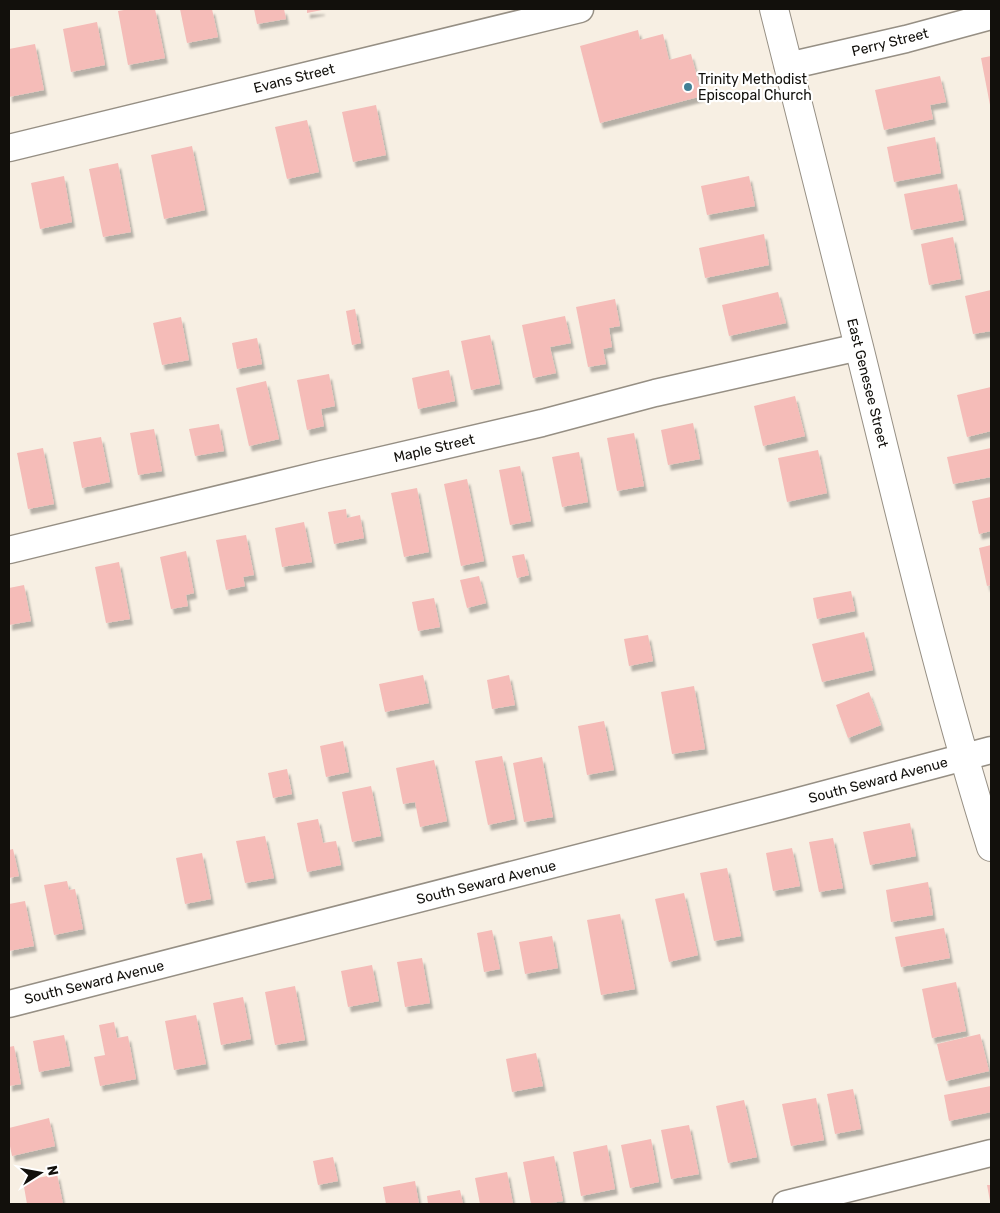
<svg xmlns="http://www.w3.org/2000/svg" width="1000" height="1213" viewBox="0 0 1000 1213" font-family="Rubik,sans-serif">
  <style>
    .building { fill: #f5bcb8; filter: url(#shadow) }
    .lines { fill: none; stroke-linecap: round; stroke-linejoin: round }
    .minor-casing { stroke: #968f84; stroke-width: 29 }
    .highway-casing { stroke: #968f84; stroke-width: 30 }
    .minor { stroke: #fff; stroke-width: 26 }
    .highway { stroke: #fff; stroke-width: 28 }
    .poi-dot { fill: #427f95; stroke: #fff; stroke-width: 2 }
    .labels { text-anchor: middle; stroke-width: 4.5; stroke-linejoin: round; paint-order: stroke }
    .street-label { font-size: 14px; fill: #12100c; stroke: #fff }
    .poi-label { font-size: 14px; fill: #12100c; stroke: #fff; text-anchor: start }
  </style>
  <defs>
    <filter id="shadow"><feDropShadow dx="3" dy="5.5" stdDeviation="1" flood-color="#0004"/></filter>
  </defs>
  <rect width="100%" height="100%" fill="#f7efe3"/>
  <path class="building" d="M130 9H155L165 58 128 65 118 11Z
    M180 9H212L218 37 187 43Z
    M254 9H284L286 19 257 24Z
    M307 9H322V10L307 13Z
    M97 22 105 65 71 72 63 29Z
    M638 30 640 40 663 34 669 60 691 54 702 96 600 123 580 46Z
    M35 44 44 90 9 97V49Z
    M991 56V105H990L981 58Z
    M940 76 946 102 930 105 933 119 884 130 875 90Z
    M376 105 386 155 353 162 342 112Z
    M307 120 319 172 287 179 275 127Z
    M935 137 941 173 894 182 887 147Z
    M192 146 205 210 164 219 151 155Z
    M118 163 131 232 103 237 89 169Z
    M64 176 72 222 40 229 31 183Z
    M749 176 755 206 707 215 701 186Z
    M957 184 964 220 911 230 904 194Z
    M764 234 769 265 705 278 699 248Z
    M953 237 961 279 929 285 921 244Z
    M991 290V331L973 334 965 296Z
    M778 292 786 323 729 336 722 305Z
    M615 299 620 326 609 328 612 347 603 349 606 364 588 367 576 307Z
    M355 309 361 343 352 345 346 311Z
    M565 316 571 343 550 347 556 373 533 378 522 325Z
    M181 317 189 360 162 365 153 323Z
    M490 335 500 384 471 390 461 341Z
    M257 338 262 364 237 369 232 343Z
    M449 370 455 401 418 409 412 378Z
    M329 374 335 406 321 409 324 426 307 430 297 380Z
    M266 381 279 439 249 446 236 388Z
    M991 387V431L967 437 957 395Z
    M795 396 805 436 763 446 754 406Z
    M693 423 700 459 668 465 661 430Z
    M219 424 224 451 195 456 189 429Z
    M154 429 162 471 138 475 130 433Z
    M634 433 644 486 617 491 607 438Z
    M101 437 110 482 82 488 73 442Z
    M43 448 54 504 28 509 17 453Z
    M991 448V477L953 484 947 457Z
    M818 450 827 493 787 502 778 458Z
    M579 452 588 502 562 507 552 457Z
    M520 466 531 521 510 525 499 470Z
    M467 479 484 561 461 566 444 484Z
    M417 488 429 552 404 557 391 493Z
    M991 497V531L979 534 972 501Z
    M346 509 347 518 360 515 364 538 334 544 328 512Z
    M304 522 312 562 282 567 275 528Z
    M246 535 254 575 243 577 245 586 226 590 216 540Z
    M991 545V585L987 586 979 548Z
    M186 551 194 593 186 595 188 606 171 609 160 557Z
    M524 554 529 575 517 578 512 556Z
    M119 562 130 619 106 623 95 567Z
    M479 576 486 603 467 608 460 580Z
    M24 585 31 621 9 625V588Z
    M851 591 855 611 817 619 813 598Z
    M434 598 440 627 418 631 412 602Z
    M864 632 873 670 822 682 812 644Z
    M648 635 653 661 629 666 624 639Z
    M423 675 429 703 385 712 379 684Z
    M509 675 515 705 492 709 487 680Z
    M694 686 705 749 672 754 661 692Z
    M869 692 881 725 848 738 836 705Z
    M604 721 614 770 587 775 578 726Z
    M343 741 349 772 326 777 320 746Z
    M502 756 515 819 488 825 475 761Z
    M542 757 553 817 524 822 513 763Z
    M434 760 447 821 420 827 415 802 403 804 396 768Z
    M287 769 292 794 273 798 268 773Z
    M371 786 381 836 352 842 342 792Z
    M318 819 323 843 336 841 341 865 307 872 297 823Z
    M910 823 916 856 870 865 863 832Z
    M265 836 274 878 245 883 236 841Z
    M833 838 843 888 819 892 809 842Z
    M792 848 800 886 773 891 766 853Z
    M13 849 19 876 9 878V850Z
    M202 853 211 899 185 904 176 858Z
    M727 868 741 936 714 941 700 873Z
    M67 881 69 890 75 889 83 929 54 935 44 885Z
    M928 882 933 915 891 922 886 890Z
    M684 893 698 955 669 962 655 899Z
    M25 901 34 946 9 951V904Z
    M620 914 635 989 601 995 587 920Z
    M944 928 950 958 901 967 895 937Z
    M492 930 500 969 484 972 477 933Z
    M552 936 558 968 525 974 519 942Z
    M422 958 430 1003 405 1007 397 962Z
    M372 965 379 1001 348 1007 341 971Z
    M956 982 966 1031 932 1038 922 989Z
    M295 986 305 1040 275 1045 265 992Z
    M243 997 251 1039 221 1045 213 1003Z
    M196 1015 206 1064 174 1070 165 1021Z
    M114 1022 117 1038 128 1036 136 1079 100 1086 94 1057 105 1055 99 1025Z
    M980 1034 989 1071 946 1081 937 1044Z
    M64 1035 70 1066 39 1072 33 1041Z
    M14 1046 21 1084 9 1086V1047Z
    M536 1053 543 1086 512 1092 506 1059Z
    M991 1086V1112L949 1121 944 1095Z
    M853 1089 861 1129 835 1134 827 1094Z
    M816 1098 824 1140 791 1146 782 1104Z
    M744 1100 757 1157 728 1163 716 1106Z
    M49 1118 55 1146 12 1156 9 1141V1128Z
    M689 1125 699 1174 671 1179 661 1130Z
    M651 1139 659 1182 630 1188 621 1145Z
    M607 1145 615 1189 581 1196 573 1152Z
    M554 1156 563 1201 545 1204H531L523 1162Z
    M333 1157 338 1181 318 1185 313 1161Z
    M507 1172 513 1204H480L475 1178Z
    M57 1174 63 1204H27L23 1181Z
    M415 1181 419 1204H386L383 1187Z
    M987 1185H991V1201H990Z
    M460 1190 463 1204H428L427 1196Z"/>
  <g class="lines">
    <defs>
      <path id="minor" d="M788 66 906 39 991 16
        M9 148 580 9
        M9 550 322 474 542 423 655 393 859 347
        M9 1004 780 806 991 750
        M786 1204 991 1153"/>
      <path id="highway" d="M774 9C803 123 832 237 860 351 901 517 940 684 991 847"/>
    </defs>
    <use href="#minor" class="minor-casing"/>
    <use href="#highway" class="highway-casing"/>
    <use href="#minor" class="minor"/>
    <use href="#highway" class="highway"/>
  </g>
  <circle class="poi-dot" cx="688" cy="87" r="5"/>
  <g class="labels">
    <g class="street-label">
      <text transform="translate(890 42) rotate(-14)" y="5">Perry Street</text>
      <text transform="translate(294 78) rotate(-14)" y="5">Evans Street</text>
      <text transform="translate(868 383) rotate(76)" y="5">East Genesee Street</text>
      <text transform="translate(434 448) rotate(-13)" y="5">Maple Street</text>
      <text transform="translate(878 780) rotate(-15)" y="5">South Seward Avenue</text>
      <text transform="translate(486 882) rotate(-14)" y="5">South Seward Avenue</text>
      <text transform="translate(94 982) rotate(-14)" y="5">South Seward Avenue</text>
    </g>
    <g class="poi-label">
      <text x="698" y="84">Trinity Methodist<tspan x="698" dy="16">Episcopal Church</tspan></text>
    </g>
  </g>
  <rect width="1000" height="1213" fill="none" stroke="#12100c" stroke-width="20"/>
  <g transform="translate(40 1173) rotate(79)" stroke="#ffffff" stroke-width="4" paint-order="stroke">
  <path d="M0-4L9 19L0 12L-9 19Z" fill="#12100c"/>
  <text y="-8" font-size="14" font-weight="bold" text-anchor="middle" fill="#12100c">N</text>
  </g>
</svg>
